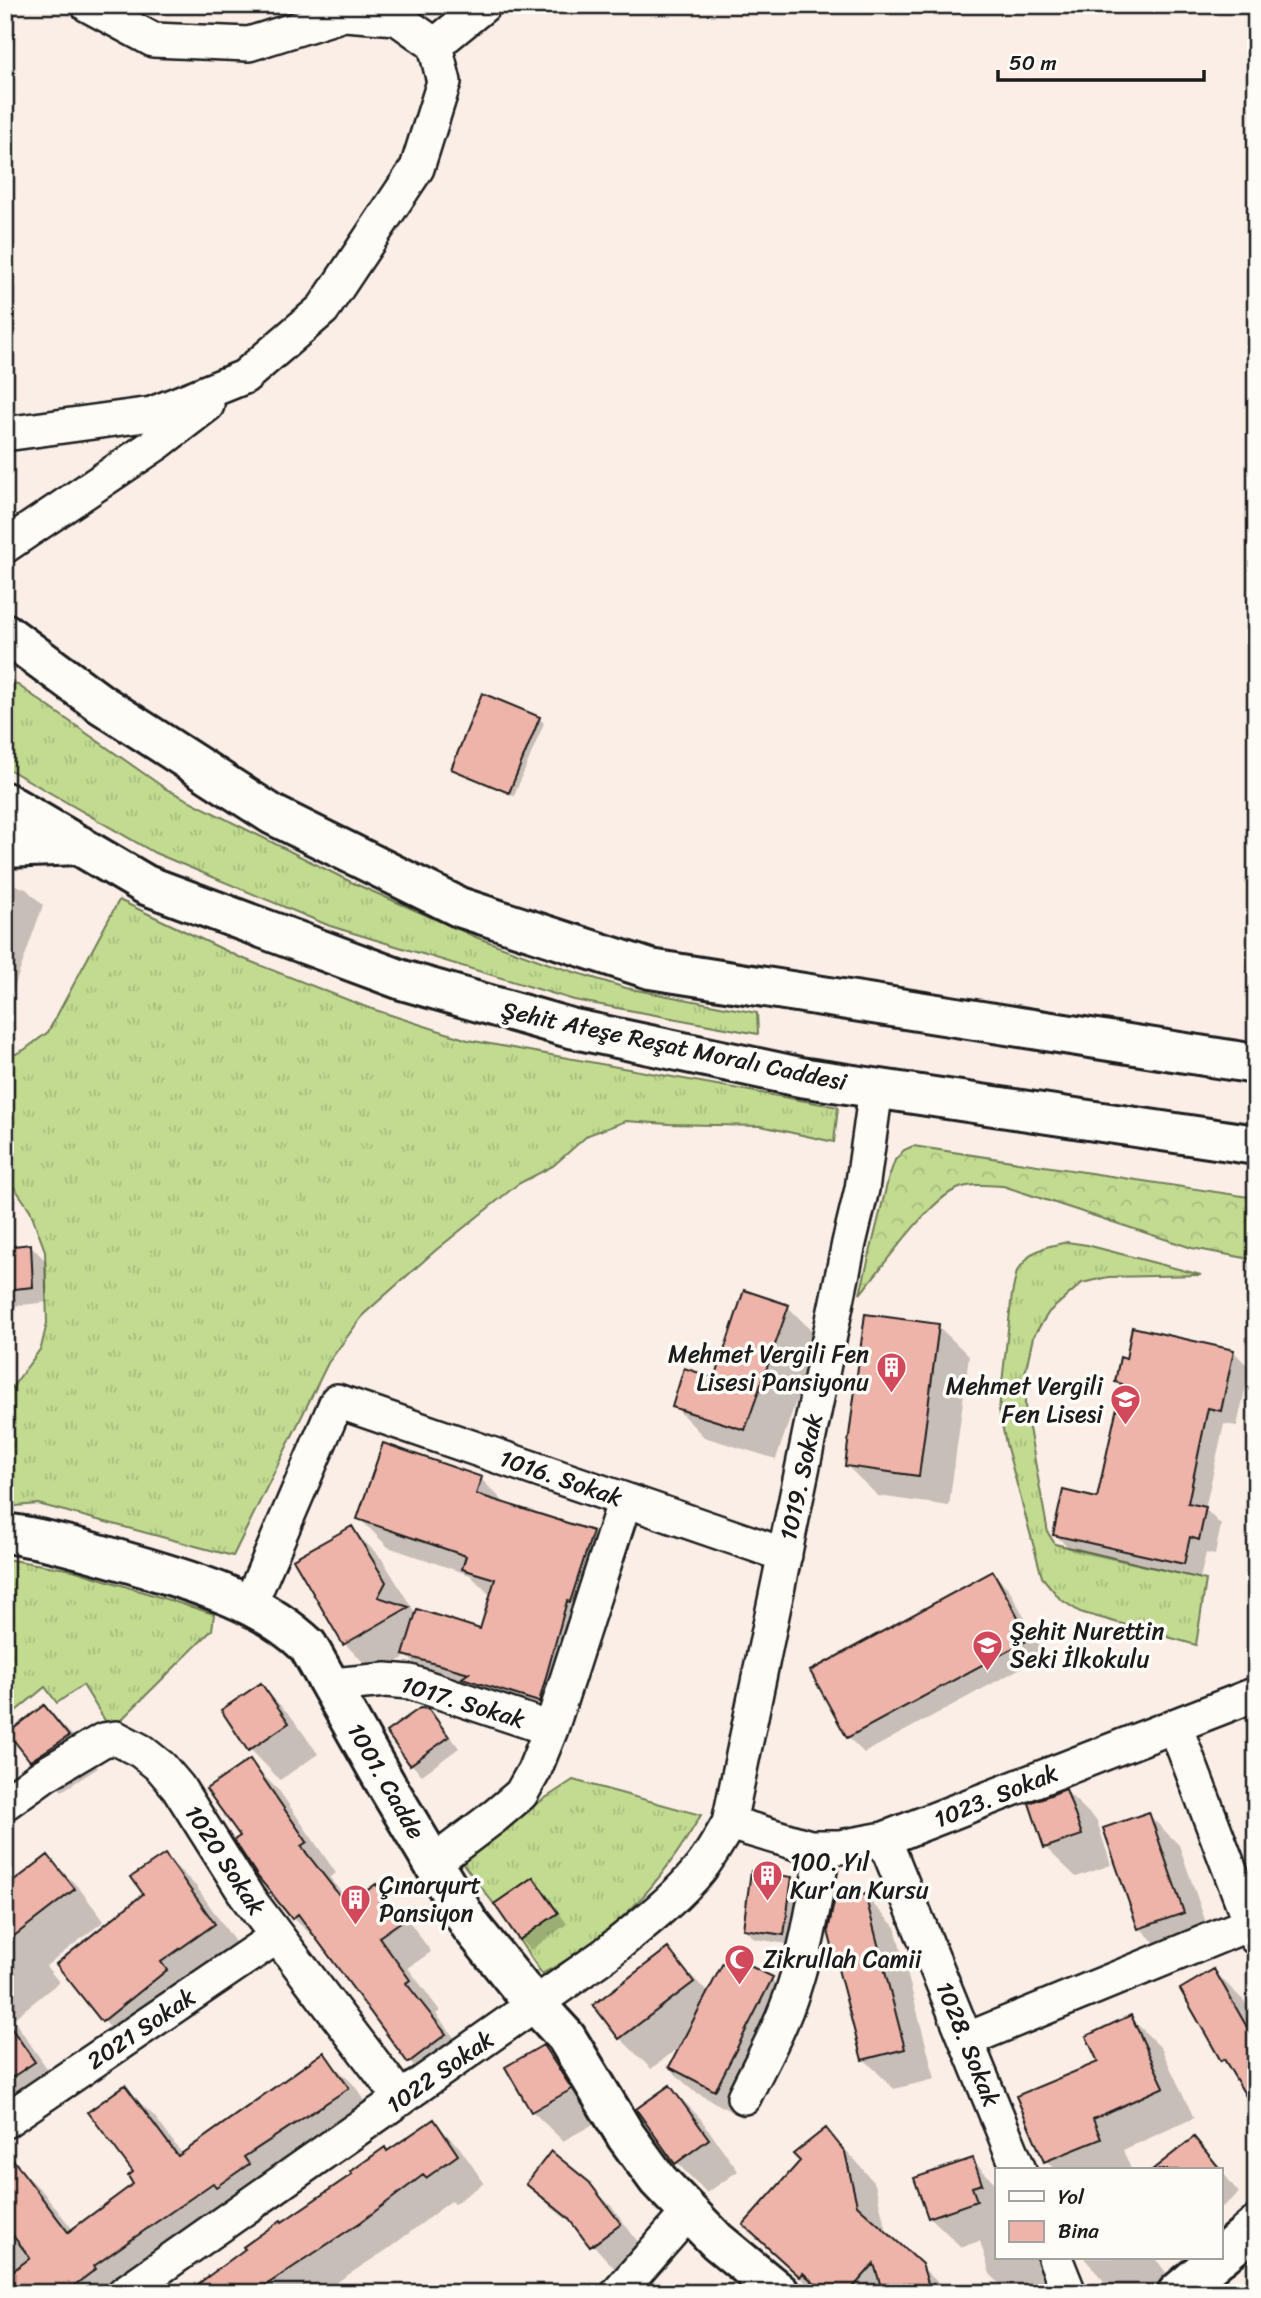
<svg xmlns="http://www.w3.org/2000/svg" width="1261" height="2298" viewBox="0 0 1261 2298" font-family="Sriracha,sans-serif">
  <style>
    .grass { fill: url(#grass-tufts); stroke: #6f7c56; stroke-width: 2 }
    .forest { fill: url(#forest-crowns); stroke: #6f7c56; stroke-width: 2 }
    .shadow { fill: #0003 }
    .building { fill: #eeb4a9; stroke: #1c1c1c; stroke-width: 2 }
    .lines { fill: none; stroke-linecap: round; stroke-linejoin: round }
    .street-casing { stroke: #1c1c1c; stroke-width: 38 }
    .secondary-casing { stroke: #1c1c1c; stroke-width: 44 }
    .highway-casing { stroke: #1c1c1c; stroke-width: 44 }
    .street { stroke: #fdfcf7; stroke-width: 33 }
    .secondary { stroke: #fdfcf7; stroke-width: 38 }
    .highway { stroke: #fdfcf7; stroke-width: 38 }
    .labels { text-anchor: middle; stroke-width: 7; stroke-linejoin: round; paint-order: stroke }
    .street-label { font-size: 24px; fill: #1c1c1c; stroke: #fdfcf7 }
    .poi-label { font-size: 24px; fill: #1c1c1c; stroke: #fdfcf7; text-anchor: start }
  </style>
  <defs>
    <pattern id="grass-tufts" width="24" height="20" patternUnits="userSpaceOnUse" patternTransform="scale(1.75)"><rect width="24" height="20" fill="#c2db91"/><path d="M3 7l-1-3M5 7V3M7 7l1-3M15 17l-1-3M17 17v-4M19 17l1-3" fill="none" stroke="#a6bb7c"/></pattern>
    <pattern id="forest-crowns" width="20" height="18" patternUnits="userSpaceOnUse" patternTransform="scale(1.75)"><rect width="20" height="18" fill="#c2db91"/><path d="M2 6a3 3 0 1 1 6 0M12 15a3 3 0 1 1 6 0" fill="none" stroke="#a6bb7c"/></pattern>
  </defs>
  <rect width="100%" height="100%" fill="#faeee7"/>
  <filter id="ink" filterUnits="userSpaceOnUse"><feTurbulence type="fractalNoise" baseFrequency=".0143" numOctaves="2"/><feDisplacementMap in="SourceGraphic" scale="14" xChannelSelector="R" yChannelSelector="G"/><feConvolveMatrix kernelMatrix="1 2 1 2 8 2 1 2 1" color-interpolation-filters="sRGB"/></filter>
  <g filter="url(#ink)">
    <path class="grass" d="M5 676 166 789 351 882 478 938 555 966 626 988 757 1013 758 1034 574 1000 330 926 155 853 5 767Z
      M119 900 239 957 366 1007 468 1040 838 1107 834 1142 761 1126 669 1124 626 1121 588 1135 553 1166 518 1184 436 1250 364 1314 328 1363 233 1556 38 1504 5 1507V1397L41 1348 47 1323 45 1251 30 1210 5 1174V1059L24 1050 48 1032Z
      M1067 1242 1087 1245 1201 1275 1108 1277 1082 1283 1049 1312 1033 1337 1025 1373V1406L1048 1533 1055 1544 1206 1580 1196 1645 1080 1612 1060 1599 1042 1577 1006 1444 999 1410 1012 1294 1017 1271 1031 1254 1046 1247Z
      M5 1559 73 1570 214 1614 212 1630 119 1722H106L83 1685 57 1703 45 1687 5 1720Z
      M573 1780 701 1815C660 1885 615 1936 542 1974L519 1940 558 1913 533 1877 494 1904 457 1856Z"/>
    <path class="forest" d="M913 1146 1256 1198V1260L1192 1248 1003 1186C987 1185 970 1183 955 1190 928 1202 881 1269 860 1294L888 1180 895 1160 904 1150Z"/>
    <path class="shadow" d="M539 718 544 723 514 796 458 773 453 768Z
      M5 881 26 889 43 905 5 1013Z
      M30 1245 46 1261 48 1302 5 1307V1248Z
      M788 1307 818 1337 776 1459 704 1437 674 1406 716 1380Z
      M938 1326 969 1356 949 1506 878 1496 847 1466Z
      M1233 1351 1250 1368 1237 1426 1224 1424 1205 1509 1221 1525 1215 1555 1206 1553 1200 1579 1071 1551 1055 1534 1099 1500 1123 1388 1117 1382Z
      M481 1479 508 1506 592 1533 620 1561 568 1730 434 1683 407 1656 375 1674 345 1644 351 1528 382 1559 417 1616 482 1632 492 1597 470 1575 388 1547 359 1518Z
      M1256 1547V1565L1248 1558Z
      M993 1573 1009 1589 1045 1655 864 1753 848 1737Z
      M260 1685 291 1716 318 1754 280 1780 250 1749Z
      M44 1707 75 1738 98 1768 62 1791 31 1760 11 1734Z
      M422 1708 428 1710 440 1722 459 1748 422 1775 411 1764 388 1732Z
      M250 1762 280 1792 336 1873 330 1878 351 1904 376 1887 406 1917 431 1952 408 1968 440 2011 436 2014 476 2066 440 2093 410 2062 325 1947 293 1918 242 1837Z
      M1066 1791 1097 1821 1111 1865 1076 1877 1045 1847Z
      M1148 1814 1179 1845 1213 1943 1170 1958 1140 1928Z
      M165 1856 196 1886 244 1955 133 2051 103 2020Z
      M48 1857 79 1888 104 1921 46 1966 59 1982 13 2019 64 2093 5 2133V1891Z
      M791 1878 802 1889 794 1945 755 1939 744 1929Z
      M533 1879 543 1890 567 1924 531 1950 520 1939 496 1905Z
      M865 1896 895 1927 935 2079 894 2089 864 2059Z
      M668 1951 709 1994 771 1979 799 2006 743 2118 692 2090 666 2065H672L682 2045 651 2069 620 2038 596 2005Z
      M1214 1971 1245 2002 1256 2021V2110L1234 2072 1222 2060Z
      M1130 2017 1161 2048 1194 2118 1123 2150 1131 2169 1129 2170H1055L1046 2161 1100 2063Z
      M543 2047 574 2077 601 2120 563 2141 532 2111Z
      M323 2055 354 2085 378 2119 130 2293H5V2168L13 2162 44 2193 73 2230 136 2185 124 2087 155 2117 183 2155Z
      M670 2087 700 2118 738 2171 707 2193 676 2162Z
      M433 2121 460 2148 484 2183 454 2204 451 2201 388 2249 320 2293H189Z
      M826 2130 856 2161 875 2184 887 2234 949 2293H817L745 2225 803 2161Z
      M1194 2139 1205 2150 1239 2193 1221 2208V2170H1170L1164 2163Z
      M972 2160 997 2185V2258H1054L1062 2293H1009L990 2274 980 2241 961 2247 930 2217Z
      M588 2183 613 2208 643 2249 615 2269 579 2229 552 2208 528 2184Z
      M1084 2258H1155L1171 2279 1152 2293H1114Z
      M685 2281 699 2293H676Z"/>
    <path class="building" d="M482 693 540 717 509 793 451 769Z
      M31 1244 33 1287 5 1290V1247Z
      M744 1290 789 1305 745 1430 672 1407 684 1368 715 1378Z
      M865 1314 939 1324 919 1476 845 1466Z
      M1132 1327 1234 1350 1221 1411 1208 1408 1188 1503 1206 1507 1199 1540 1190 1537 1184 1564 1053 1535 1063 1490 1097 1498 1122 1384 1115 1382 1120 1357 1126 1359Z
      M383 1443 482 1477 476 1494 593 1531 570 1602 567 1601 539 1702 462 1678 469 1673 403 1655 417 1609 480 1629 495 1579 462 1569 466 1556 357 1519Z
      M352 1526 386 1582 378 1597 409 1607 343 1645 293 1559Z
      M993 1571 1030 1639 847 1738 810 1671Z
      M261 1683 289 1723 248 1751 221 1710Z
      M44 1705 69 1736 30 1761 8 1733Z
      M420 1708 429 1709 449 1737 410 1765 386 1732Z
      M250 1759 307 1842 301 1846 347 1905 376 1884 402 1921 379 1937 410 1980 406 1983 446 2034 408 2063 298 1914 292 1919 258 1877 234 1840 240 1836 206 1789Z
      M1066 1789 1082 1835 1044 1848 1029 1803Z
      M1149 1812 1184 1913 1138 1929 1103 1828Z
      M165 1854 215 1924 161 1962 167 1970 102 2022 56 1964 143 1894 131 1877Z
      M48 1855 75 1889 5 1943V1888Z
      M751 1871 792 1877 784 1935 743 1929Z
      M533 1877 558 1913 519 1940 494 1904Z
      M865 1894 905 2049 862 2060 828 1931 834 1902Z
      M668 1948 694 1982 619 2039 593 2005Z
      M727 1955 773 1977 715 2091 669 2067Z
      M1214 1969 1256 2043V2113L1224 2059 1221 2061 1180 1989Z
      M1131 2015 1164 2087 1093 2119 1101 2139 1044 2162 1016 2096 1098 2062 1086 2036Z
      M5 2019 35 2062 5 2082Z
      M543 2045 572 2089 531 2112 505 2067Z
      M324 2052 349 2088 244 2157 249 2164 216 2187 213 2183 158 2221 94 2266 96 2269 64 2293H5V2277L30 2258 5 2225V2149L68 2232 133 2184 128 2176 133 2172 88 2112 125 2085 178 2156Z
      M670 2085 709 2139 675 2164 636 2109Z
      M434 2119 458 2155 426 2178 423 2175 361 2222 254 2293H186L245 2249 243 2247 281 2220 282 2222 352 2174 350 2172 385 2147 387 2151Z
      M826 2128 845 2152 857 2205 922 2264 931 2293H883L874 2264 848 2293H825L803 2273 800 2277 743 2225 800 2161 793 2154Z
      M1194 2137 1221 2170H1152Z
      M551 2151 589 2182 621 2224 590 2247 568 2218 526 2184Z
      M973 2158 982 2184 972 2187 977 2201 928 2218 914 2178Z"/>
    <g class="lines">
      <defs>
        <path id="street" d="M435 45 484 5
          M5 434 152 414 244 377 323 309 417 168 444 82 435 45 397 18 344 14 249 44 153 40 88 5
          M5 546 159 442 207 405
          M250 1604 337 1401 785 1555
          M332 1685 386 1680 410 1682 551 1729
          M1175 1726 1256 1938
          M5 1803 44 1775 103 1740 116 1738 141 1751 161 1767 178 1787 248 1898 401 2099
          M729 1823 810 1847H840L884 1839 1256 1694
          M884 1839 1019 2170
          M433 1863 495 1816 521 1794 534 1771 551 1729 625 1500
          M966 2040 1249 1924
          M744 2097C761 2062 781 2028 793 1990 808 1945 815 1896 824 1849
          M5 2121 276 1937
          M1055 2258 1069 2293
          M124 2293 606 1954C637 1928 674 1901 700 1869 711 1855 720 1839 729 1823L849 1243 862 1189 876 1089
          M618 2293 688 2213"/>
        <path id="secondary" d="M5 633 101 704 273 815 459 907 650 969 1256 1064
          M5 802 146 885 402 980 570 1028 800 1077 1256 1145
          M5 1533C48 1539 89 1551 130 1563 193 1582 259 1599 308 1646L387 1786 470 1925 520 1987 566 2037 626 2136 658 2180 717 2241 780 2293
          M1221 2256 1256 2226
          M1177 2293 1218 2258"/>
        <path id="highway" d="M5 848 79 845"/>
      </defs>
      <use href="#street" class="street-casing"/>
      <use href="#secondary" class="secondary-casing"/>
      <use href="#highway" class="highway-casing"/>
      <use href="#street" class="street"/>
      <use href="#secondary" class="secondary"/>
      <use href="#highway" class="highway"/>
    </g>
  </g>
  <defs>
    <symbol id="building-pin" viewBox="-11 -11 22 30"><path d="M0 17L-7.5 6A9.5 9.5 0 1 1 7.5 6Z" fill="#d1495b" stroke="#fdfcf7"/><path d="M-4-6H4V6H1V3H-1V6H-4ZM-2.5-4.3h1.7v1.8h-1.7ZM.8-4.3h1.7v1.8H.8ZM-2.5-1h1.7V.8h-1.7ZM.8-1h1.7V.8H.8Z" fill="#fff"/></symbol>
    <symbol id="school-pin" viewBox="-11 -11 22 30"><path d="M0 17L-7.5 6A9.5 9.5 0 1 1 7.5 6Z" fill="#d1495b" stroke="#fdfcf7"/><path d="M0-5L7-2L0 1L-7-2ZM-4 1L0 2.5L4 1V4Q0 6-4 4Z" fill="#fff"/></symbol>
    <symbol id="mosque-pin" viewBox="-11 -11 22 30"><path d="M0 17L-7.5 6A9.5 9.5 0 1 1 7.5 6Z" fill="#d1495b" stroke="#fdfcf7"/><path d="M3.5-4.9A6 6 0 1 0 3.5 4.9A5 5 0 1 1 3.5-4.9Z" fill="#fff"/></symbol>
  </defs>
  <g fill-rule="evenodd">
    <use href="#building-pin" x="874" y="1350" width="35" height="47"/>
    <use href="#school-pin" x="1108" y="1382" width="35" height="47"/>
    <use href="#school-pin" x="970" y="1628" width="35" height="47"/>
    <use href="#building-pin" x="750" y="1858" width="35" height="47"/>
    <use href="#building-pin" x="338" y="1882" width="35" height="47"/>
    <use href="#mosque-pin" x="722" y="1942" width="35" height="47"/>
  </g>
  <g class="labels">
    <g class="street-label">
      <text transform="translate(674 1046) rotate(12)" y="8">Şehit Ateşe Reşat Moralı Caddesi</text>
      <text transform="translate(801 1477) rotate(-78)" y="8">1019. Sokak</text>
      <text transform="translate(561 1478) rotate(19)" y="8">1016. Sokak</text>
      <text transform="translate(463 1702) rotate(17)" y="8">1017. Sokak</text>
      <text transform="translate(386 1781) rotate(60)" y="8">1001. Cadde</text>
      <text transform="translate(996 1796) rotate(-22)" y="8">1023. Sokak</text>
      <text transform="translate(225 1860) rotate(57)" y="8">1020 Sokak</text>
      <text transform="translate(141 2029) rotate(-34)" y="8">2021 Sokak</text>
      <text transform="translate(968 2044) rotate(68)" y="8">1028. Sokak</text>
      <text transform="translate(440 2072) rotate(-35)" y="8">1022 Sokak</text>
    </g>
    <g class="poi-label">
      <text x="869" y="1362" text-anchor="end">Mehmet Vergili Fen<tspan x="869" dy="28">Lisesi Pansiyonu</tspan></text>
      <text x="1103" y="1394" text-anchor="end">Mehmet Vergili<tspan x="1103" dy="28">Fen Lisesi</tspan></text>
      <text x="1010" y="1639">Şehit Nurettin<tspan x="1010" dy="28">Seki İlkokulu</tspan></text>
      <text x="790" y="1870">100. Yıl<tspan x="790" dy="28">Kur'an Kursu</tspan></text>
      <text x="379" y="1893">Çınaryurt<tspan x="379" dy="28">Pansiyon</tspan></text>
      <text x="763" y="1967">Zikrullah Camii</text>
    </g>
  </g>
  <rect width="1261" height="2298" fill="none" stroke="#fdfcf7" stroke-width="28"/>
  <rect x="14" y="14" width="1233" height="2270" fill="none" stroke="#1c1c1c" stroke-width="2.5" filter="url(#ink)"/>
  <rect x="995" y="2168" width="228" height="91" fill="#fdfcf7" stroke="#a3a29f" stroke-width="2"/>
  <rect x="1009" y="2191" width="35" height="10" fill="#fdfcf7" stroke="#a3a29f" stroke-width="2"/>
  <text x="1058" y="2204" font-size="21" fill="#1c1c1c">Yol</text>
  <rect x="1009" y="2221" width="35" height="21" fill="#eeb4a9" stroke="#a3a29f" stroke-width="2"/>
  <text x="1058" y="2238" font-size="21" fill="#1c1c1c">Bina</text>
  <path d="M998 70v10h206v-10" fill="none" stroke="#1c1c1c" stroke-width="3.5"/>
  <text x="1009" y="70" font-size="21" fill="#1c1c1c" stroke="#fdfcf7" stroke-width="5" paint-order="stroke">50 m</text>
</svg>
